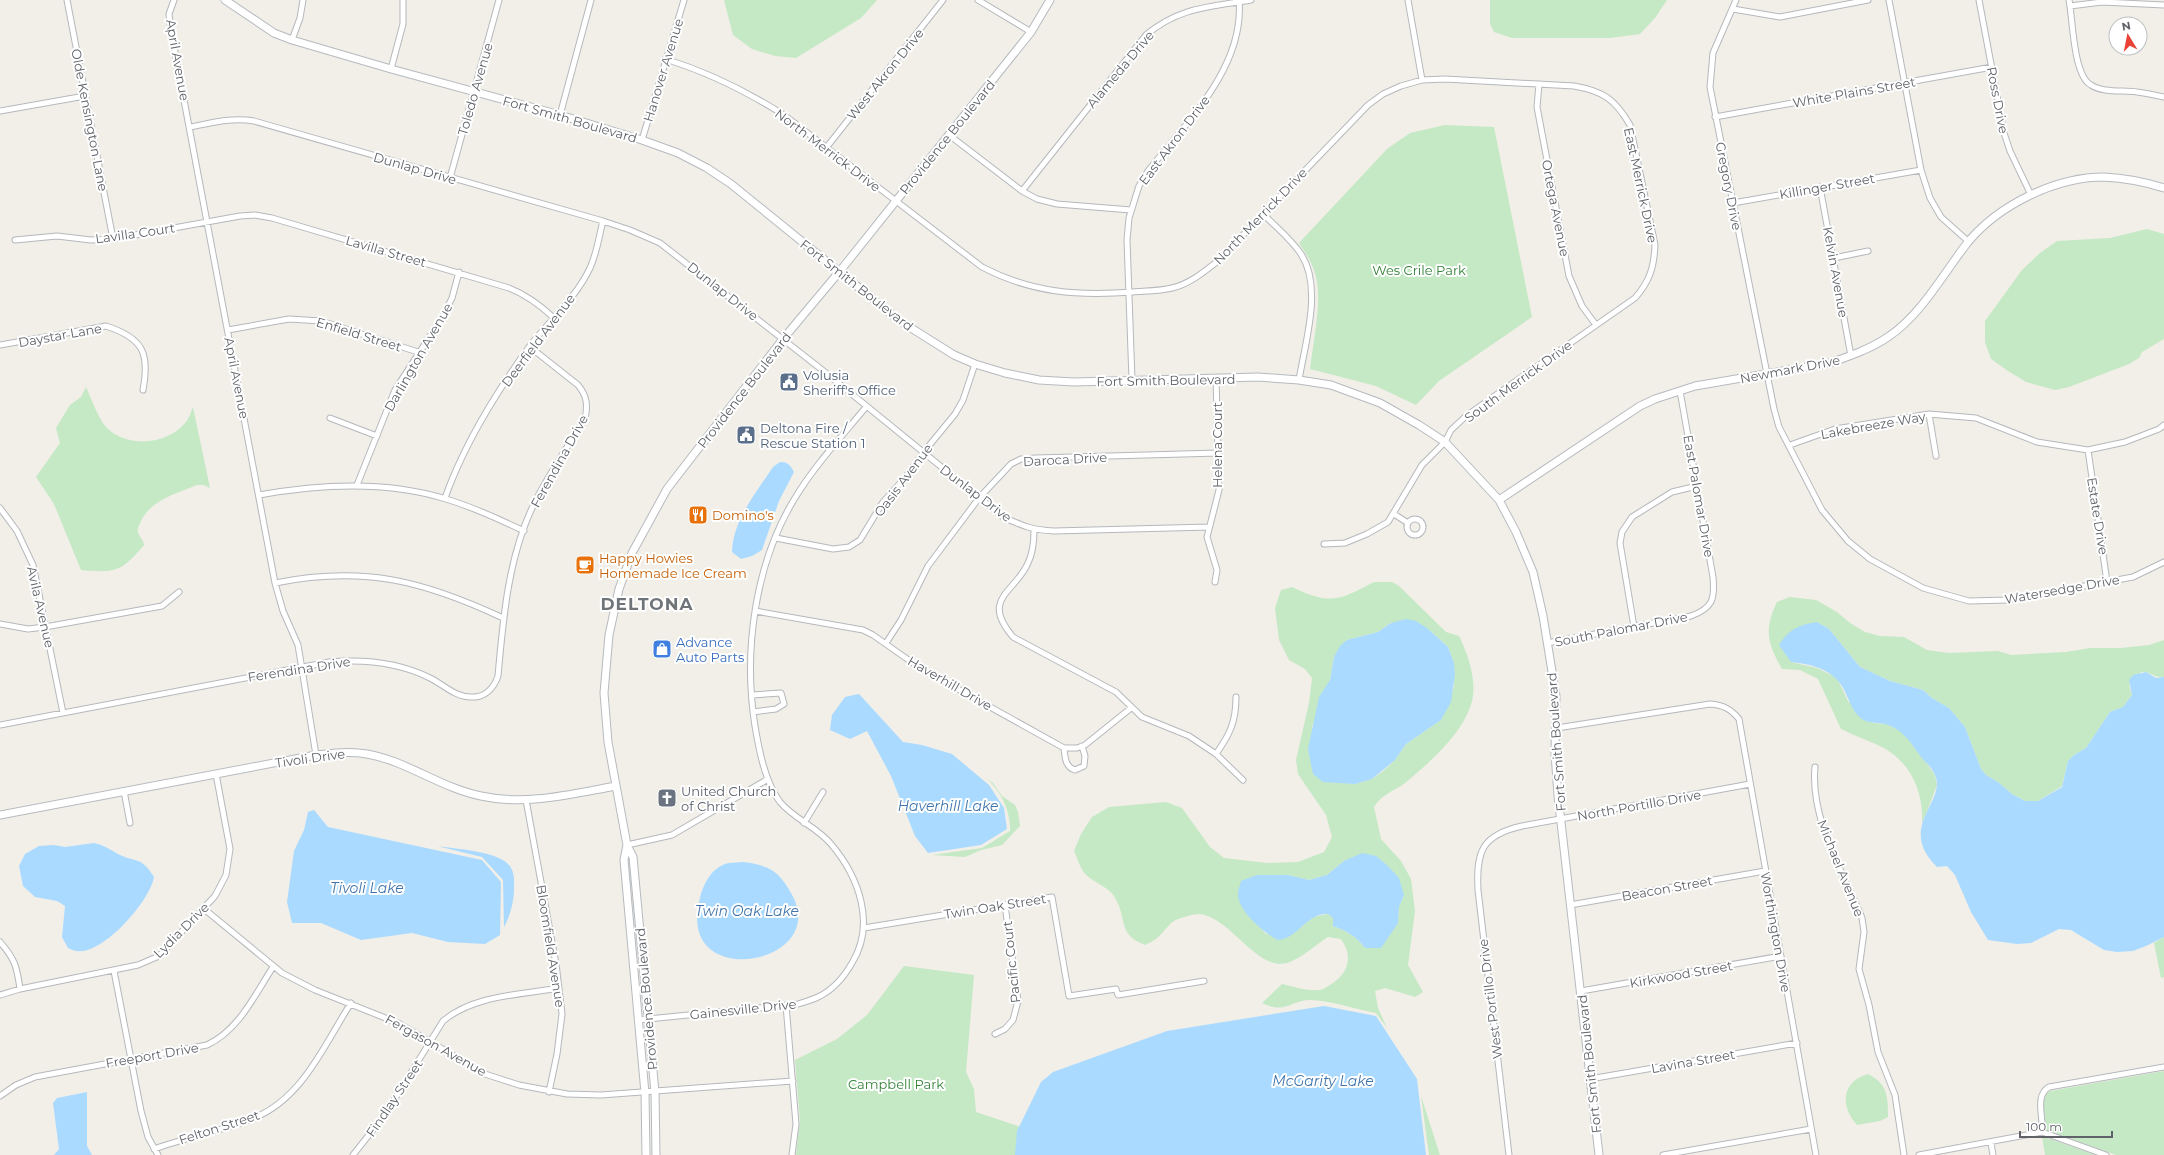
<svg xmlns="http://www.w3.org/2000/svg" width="2164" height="1155" viewBox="0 0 2164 1155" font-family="Montserrat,sans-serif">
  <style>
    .green { fill: #c5e8c5; fill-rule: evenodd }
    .water { fill: #aadaff }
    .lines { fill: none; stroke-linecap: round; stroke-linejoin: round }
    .street-casing { stroke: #b5b8bc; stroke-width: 7 }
    .secondary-casing { stroke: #b6babf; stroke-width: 9 }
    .street { stroke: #fff; stroke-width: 5 }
    .secondary { stroke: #fff; stroke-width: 7 }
    .labels { text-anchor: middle; stroke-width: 4; stroke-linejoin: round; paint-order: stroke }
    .street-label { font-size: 13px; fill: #5f6368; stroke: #fff }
    .park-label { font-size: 13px; fill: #348238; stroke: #fff }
    .service-label { font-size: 13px; fill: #4e5e75; stroke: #fff; text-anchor: start }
    .food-label { font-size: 13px; fill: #c56008; stroke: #fff; text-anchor: start }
    .shop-label { font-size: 13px; fill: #366cbe; stroke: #fff; text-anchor: start }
    .worship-label { font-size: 13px; fill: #5b616d; stroke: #fff; text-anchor: start }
    .water-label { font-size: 14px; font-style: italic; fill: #4174aa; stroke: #fff }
    .district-label { font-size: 17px; font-weight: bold; letter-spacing: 1px; fill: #70757a; stroke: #fff }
  </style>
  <rect width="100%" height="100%" fill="#f1efe8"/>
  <path class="green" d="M724 0H877L861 18 796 58 775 56 752 49 733 35Z
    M1490 0H1667L1655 18 1640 34 1610 38H1512L1494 32 1490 24Z
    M1445 125 1494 127 1532 317 1439 381 1416 405 1376 386 1310 369C1313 343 1321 307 1317 282 1315 267 1307 255 1299 243L1387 149 1410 133Z
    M2147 229 2164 234V339L2142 352 2139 358 2129 364 2069 387 2055 390 2026 382 2008 371 1991 359 1985 342V321L2022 270 2040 253 2057 241 2110 238Z
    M86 387C91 398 99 420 107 428 127 448 167 445 185 423 189 419 191 412 193 407L210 488 204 485H197C171 496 148 500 138 528 136 535 144 539 144 545 121 572 116 573 81 570L54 504 36 477 60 443 56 428 70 405 81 397Z
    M1374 582H1392L1399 586 1446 632 1459 636C1468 655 1477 679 1472 701 1464 733 1429 763 1405 783 1393 792 1383 793 1374 807L1381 839 1401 861 1411 879 1415 911 1408 965 1423 992 1415 997 1385 988 1375 991 1378 1008 1387 1028 1376 1013C1355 1009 1333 1001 1312 1000 1291 999 1287 1015 1262 1003L1282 984C1294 987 1306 991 1319 990 1323 990 1326 987 1330 985 1348 974 1354 957 1341 939L1328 937C1315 945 1302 958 1287 963 1256 971 1231 917 1199 914 1193 914 1184 917 1178 919 1169 922 1164 933 1156 939 1153 941 1149 943 1145 945 1116 934 1128 917 1114 896 1107 885 1090 882 1083 871 1079 865 1077 857 1074 851L1081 834 1092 817 1109 807 1166 802 1182 808 1210 847 1224 858 1267 863 1298 862 1324 852 1332 837 1326 815 1298 774 1296 760 1309 703 1312 678 1305 669 1289 660 1279 640 1275 608 1281 590 1292 587C1330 605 1338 601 1374 582ZM1391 623 1427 628 1448 647 1454 663V686L1450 698 1441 720 1406 744 1395 760 1382 772 1372 779 1355 784 1344 783 1312 727 1330 680 1334 657 1347 640 1378 632ZM1344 861 1404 895 1399 907 1398 923 1365 948C1356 936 1347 931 1333 926V918L1328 914 1313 917 1299 929 1266 934 1243 908 1257 875H1288L1309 880 1327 875Z
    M1790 597 1816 600 1837 612 1850 623 1865 632 1880 636 1904 637 1927 650 1949 653 1998 651 2011 655 2066 652 2090 648H2121L2149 645 2164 640V677C2154 678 2150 671 2141 672L2129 685 2132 695 2123 707 2110 712 2086 748 2074 755 2068 761 2062 786 2038 801H2025L2012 794 1998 782 1986 775 1981 769 1965 727 1949 708 1932 698 1923 690 1890 681 1860 667 1829 629 1817 622 1791 662 1817 668 1837 678 1848 701 1873 723 1886 724 1898 729 1911 741 1935 775 1937 785 1922 824C1924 793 1911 763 1884 748 1870 741 1855 736 1841 729L1818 679 1800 670 1782 669C1767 643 1764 629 1777 602Z
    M987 779 993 783 1002 796 1015 805 1018 812 1020 826 1002 845 981 850 965 857 932 855 982 848 1010 831C1011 812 1001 791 987 779Z
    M2164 937V977L2161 978 2154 943Z
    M904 966 974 975 966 1072 974 1089 976 1112 1048 1136 1037 1155H796L800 1121 795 1060 837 1039 867 1015Z
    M2164 1071V1155H2116L2046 1130C2047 1119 2038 1098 2050 1091Z
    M1868 1074C1888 1084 1888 1097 1888 1117L1880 1121 1857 1125C1840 1106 1841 1082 1868 1074Z
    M1421 1096 1440 1155H1429Z
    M2042 1136 2095 1155H2045Z"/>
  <path class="water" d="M780 462C788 462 790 465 794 472L779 501 762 550 752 556 741 559 732 552C733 520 756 493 773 467Z
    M1406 619 1416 621 1427 628 1448 647 1454 663 1455 674 1451 702 1441 720 1406 744 1395 760 1372 779 1355 784 1323 782 1313 774 1308 749 1319 697 1330 680 1334 657 1340 646 1347 640 1378 632 1391 623Z
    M1817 622 1829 629 1860 667 1890 681 1923 690 1932 698 1949 708 1965 727 1981 769 1986 775 1998 782 2012 794 2025 801H2038L2062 787 2068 761 2074 755 2086 748 2110 712 2123 707 2132 695 2129 680 2133 675 2146 672 2156 678 2164 677V937L2146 946 2133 951 2117 952 2104 950 2071 930 2059 929 2031 943 2017 944 1988 940 1971 912 1955 875 1947 866 1937 867C1896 827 1947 802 1935 775 1933 769 1926 763 1922 758 1912 745 1905 731 1888 725 1880 722 1869 724 1862 719 1851 711 1849 698 1843 688 1833 669 1810 664 1791 662L1779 645C1789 629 1799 625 1817 622Z
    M859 694 903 742 922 745 952 754 989 785 1004 808 1007 829 981 845 928 853 915 836 891 776 867 731 850 739 830 730 832 715 845 697Z
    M314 810 328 827 482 860 501 882 500 935 485 944 448 942 412 933 361 940 321 923H292L287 902 294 851 304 830 308 812Z
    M94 843C103 845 110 849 118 854 136 863 141 856 154 877 150 901 103 955 77 951 74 951 71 949 68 948L62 937 65 906 57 901 35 897 23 886 19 866 25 854 39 846 54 845 65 847Z
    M437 846C454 849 503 851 511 868 515 875 514 882 514 889 514 902 510 916 504 927L503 880 482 857Z
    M1362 853 1376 856 1388 866 1399 878 1404 895 1399 907 1398 923 1381 948H1365C1356 936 1347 931 1333 926V918L1328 914C1306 913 1299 938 1278 940 1264 933 1238 911 1238 894 1238 890 1240 885 1241 881L1257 875H1288L1309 880 1327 875 1344 861Z
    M743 862C768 865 779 871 791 893 832 963 685 991 698 909 700 892 707 871 725 864 730 862 738 863 743 862Z
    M1324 1006 1376 1016 1417 1079 1426 1155H1015L1017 1131 1041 1082 1053 1072 1167 1031Z
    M87 1092V1146L92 1155H54L59 1149 53 1103 57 1098Z"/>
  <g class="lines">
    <defs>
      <path id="street" d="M67 0 113 239
        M174 0 169 14 171 31 275 583 283 611 298 645 316 755
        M978 0 1031 32
        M1408 0 1422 80
        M1736 0 1713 53 1710 87 1774 409 1779 427 1822 510 1848 541 1870 559 1923 588 1969 601 2008 600 2133 577 2164 562
        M1889 0 1921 170 1930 198 1941 217 1969 242
        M1979 0 2004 133 2010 151 2031 195
        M2069 0C2073 20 2073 75 2091 85 2103 93 2123 90 2137 92 2146 93 2155 95 2164 97
        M2070 6 2102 2 2164 5
        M1733 9 1780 17 1868 0
        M292 40 300 18 303 0
        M665 59C708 72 746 91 784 115L982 267C1032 293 1077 296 1133 292 1145 291 1160 291 1172 288 1190 284 1205 271 1219 260L1368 105 1383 94 1401 86 1422 80 1445 79 1574 86C1603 91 1615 99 1630 125L1655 245C1654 267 1650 281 1635 298L1466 416 1451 430 1445 442 1422 465 1388 522 1367 534 1345 543 1324 544
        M391 69 403 24V0
        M1539 84 1537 107 1569 276 1582 306 1596 325
        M0 111 85 96
        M560 115 591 0
        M1715 117 1992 67
        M190 127C212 123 232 117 254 121L603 221 630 230 660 243 821 369 1003 517C1023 526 1032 530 1054 531L1209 527
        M949 135 1022 191 1037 199 1057 204 1131 210
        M642 140 684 0
        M826 148 943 0
        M450 178 499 0
        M1820 187 1851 356
        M1022 191 1146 35C1179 7 1210 7 1251 0
        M1733 203 1921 170
        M1263 214C1276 227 1291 239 1301 254 1323 287 1305 343 1299 380
        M15 240 57 236 91 240 113 239 240 216 255 215 272 218 509 288C527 295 540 305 554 318
        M1834 258 1868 251
        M228 330 289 319 321 321 418 352
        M0 345 106 326C143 338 150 353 143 390
        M1132 380 1127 240 1129 218 1139 186 1148 171C1186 123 1245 67 1239 0
        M1929 414 1936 456
        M330 418 377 436
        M1790 445 1835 429 1929 414 1976 418 2037 442 2088 450 2125 442 2159 429 2164 425
        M2088 450 2107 582
        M357 485 395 390 443 316 452 298 459 272
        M259 495C320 484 385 480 446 499 473 507 499 519 524 531
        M445 498C464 444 495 394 529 347 549 321 576 298 590 268 597 253 599 236 603 221
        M0 508 17 531 33 565 63 713
        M1394 514 1408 523
        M1407 527a8 8 0 1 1 16 0a8 8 0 1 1-16 0Z
        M1034 530C1034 541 1033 553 1028 563 1015 593 980 598 1013 637L1116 692 1142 717 1189 736 1216 754 1243 780
        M776 538 833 549 849 547 860 540 883 502 904 479 923 453 955 414 963 400 975 364
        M1215 582 1217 570 1207 537 1219 490 1216 378
        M275 583C363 565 424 581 503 618
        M755 611 863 630 873 635 920 668 1064 748H1077L1085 745 1131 708
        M0 624 28 629 45 627 162 606 179 592
        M1634 627 1620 543 1622 532 1632 517 1672 492 1697 486
        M886 643 901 620 928 566 979 498 1011 464 1021 459 1036 458 1219 453
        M1547 643 1691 616C1713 608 1715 599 1713 577L1680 391
        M752 695 781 693 784 704 776 709 753 712
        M0 725 329 662C364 659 398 662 430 678 444 685 455 697 471 697 485 698 494 688 498 676 503 620 508 558 533 506 547 477 568 446 585 419 588 405 587 396 578 385L530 347
        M1557 728 1710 704C1723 705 1731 709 1739 719L1816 1155
        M1064 748C1065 757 1065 767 1075 770L1084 766 1085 756 1082 746
        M1216 754C1230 734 1236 722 1236 697
        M1815 767C1810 819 1843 872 1862 918L1864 932 1859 969 1869 1005 1878 1052 1895 1095 1904 1155
        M124 791 130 823
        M526 800 556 964 562 1014 557 1054 549 1092
        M804 823 823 792
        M627 845 672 835 768 779
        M1570 905 1765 871
        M203 908 282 973 315 990 398 1023 485 1074 519 1085 567 1094 601 1095 793 1081
        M864 928 1052 897 1069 996 1116 989 1118 995 1204 981
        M0 942C15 959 17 967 20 989
        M114 971 141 1111 148 1137 158 1155
        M1581 991 1781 956
        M0 995 20 989 138 965 159 956 215 896 226 875 230 849 216 774
        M786 1005 796 1124 792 1155
        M638 1020 798 1004C804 1002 812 1000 818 997 833 990 844 977 852 963 876 924 859 877 831 844 817 827 794 819 780 802 765 782 759 750 755 726 743 651 755 563 795 498 815 465 842 436 866 407
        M995 1034 1005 1029 1013 1020 1018 1001 1005 905
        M1590 1079 1797 1043
        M0 1096 16 1085 35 1077 207 1045C239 1030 254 996 273 967
        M2042 1132C2044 1118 2034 1096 2049 1087L2164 1067
        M2042 1132 2106 1155
        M1991 1143 1993 1155
        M154 1149C187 1137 222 1131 254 1118 303 1098 324 1045 351 1003
        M353 1155 384 1116 443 1021C474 995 520 995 559 988
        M1509 1155 1478 890C1476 851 1482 835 1522 826L1750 784
        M1663 1155 1811 1129
        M1919 1155 2042 1132"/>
      <path id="secondary" d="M225 0 274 33 292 40 391 69 560 115 642 140 678 153 707 168 731 184 900 321 954 355 975 364 1005 373 1039 380 1074 382 1258 377 1299 380 1331 385 1380 403 1419 425 1445 442 1499 500 1516 532 1533 572 1543 616 1556 696 1555 753 1558 796 1599 1155
        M1499 500 1640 406 1655 399 1695 386 1830 363C1850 356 1870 349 1888 337 1922 314 1943 274 1968 242 1999 205 2055 177 2104 177 2124 178 2145 182 2164 188
        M0 815 316 755C333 753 350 751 367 754 407 761 441 788 481 796 526 806 571 794 616 786
        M627 845 624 860 645 1093 646 1155
        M656 1155 655 1092 633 857 627 845 608 742 604 693 609 635 619 589 632 553 667 489 783 339 840 271 1031 32 1050 0"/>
    </defs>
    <use href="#street" class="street-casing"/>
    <use href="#secondary" class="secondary-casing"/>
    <use href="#street" class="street"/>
    <use href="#secondary" class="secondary"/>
  </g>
  <defs>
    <symbol id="civic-square" viewBox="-11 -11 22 22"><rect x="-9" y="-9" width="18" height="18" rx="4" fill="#5c6f8a" stroke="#fff"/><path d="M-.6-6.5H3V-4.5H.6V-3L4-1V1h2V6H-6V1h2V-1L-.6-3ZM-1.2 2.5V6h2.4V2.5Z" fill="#fff"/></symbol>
    <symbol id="restaurant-square" viewBox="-11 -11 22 22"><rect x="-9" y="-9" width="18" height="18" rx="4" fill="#e8710a" stroke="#fff"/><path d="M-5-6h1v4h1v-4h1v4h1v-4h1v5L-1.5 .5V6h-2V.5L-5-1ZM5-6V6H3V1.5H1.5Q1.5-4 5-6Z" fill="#fff"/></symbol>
    <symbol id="cafe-square" viewBox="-11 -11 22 22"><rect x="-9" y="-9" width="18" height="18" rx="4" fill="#e8710a" stroke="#fff"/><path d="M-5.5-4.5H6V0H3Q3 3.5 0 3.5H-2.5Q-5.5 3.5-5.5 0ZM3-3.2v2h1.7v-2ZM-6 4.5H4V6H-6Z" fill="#fff"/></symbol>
    <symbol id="shop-square" viewBox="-11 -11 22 22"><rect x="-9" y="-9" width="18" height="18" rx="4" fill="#3f7fe0" stroke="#fff"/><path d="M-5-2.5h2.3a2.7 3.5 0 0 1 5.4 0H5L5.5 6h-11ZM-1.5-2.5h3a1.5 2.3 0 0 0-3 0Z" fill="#fff"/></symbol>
    <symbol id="church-square" viewBox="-11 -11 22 22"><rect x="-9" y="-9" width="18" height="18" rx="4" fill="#6b7280" stroke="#fff"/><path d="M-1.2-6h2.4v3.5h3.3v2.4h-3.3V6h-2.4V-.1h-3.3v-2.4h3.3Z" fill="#fff"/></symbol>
  </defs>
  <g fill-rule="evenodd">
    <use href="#civic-square" x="778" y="371" width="22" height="22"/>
    <use href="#civic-square" x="735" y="424" width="22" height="22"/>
    <use href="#restaurant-square" x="687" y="504" width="22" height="22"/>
    <use href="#cafe-square" x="574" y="554" width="22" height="22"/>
    <use href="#shop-square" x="651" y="638" width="22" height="22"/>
    <use href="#church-square" x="656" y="787" width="22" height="22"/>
  </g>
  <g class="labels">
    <g class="street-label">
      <text transform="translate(178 60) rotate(80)" y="5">April Avenue</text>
      <text transform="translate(1120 69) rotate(-50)" y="5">Alameda Drive</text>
      <text transform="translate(663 70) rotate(-73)" y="5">Hanover Avenue</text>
      <text transform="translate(885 74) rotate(-51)" y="5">West Akron Drive</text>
      <text transform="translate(475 89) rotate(-74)" y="5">Toledo Avenue</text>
      <text transform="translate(1854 92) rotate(-10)" y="5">White Plains Street</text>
      <text transform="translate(1998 100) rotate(79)" y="5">Ross Drive</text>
      <text transform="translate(570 119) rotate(16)" y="5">Fort Smith Boulevard</text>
      <text transform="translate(90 120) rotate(79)" y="5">Olde Kensington Lane</text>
      <text transform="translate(947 137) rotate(-51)" y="5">Providence Boulevard</text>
      <text transform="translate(1174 140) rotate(-53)" y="5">East Akron Drive</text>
      <text transform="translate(828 150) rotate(37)" y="5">North Merrick Drive</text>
      <text transform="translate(415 168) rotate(16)" y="5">Dunlap Drive</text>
      <text transform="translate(1641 185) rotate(78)" y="5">East Merrick Drive</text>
      <text transform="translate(1729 186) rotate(79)" y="5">Gregory Drive</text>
      <text transform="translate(1827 186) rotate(-10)" y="5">Killinger Street</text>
      <text transform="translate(1556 208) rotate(79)" y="5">Ortega Avenue</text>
      <text transform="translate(1260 216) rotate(-46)" y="5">North Merrick Drive</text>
      <text transform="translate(135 233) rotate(-8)" y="5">Lavilla Court</text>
      <text transform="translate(386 251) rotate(16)" y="5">Lavilla Street</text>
      <text transform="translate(1836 272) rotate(80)" y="5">Kelvin Avenue</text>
      <text transform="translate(857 285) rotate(38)" y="5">Fort Smith Boulevard</text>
      <text transform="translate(723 291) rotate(38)" y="5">Dunlap Drive</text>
      <text transform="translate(359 334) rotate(17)" y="5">Enfield Street</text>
      <text transform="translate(60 335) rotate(-10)" y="5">Daystar Lane</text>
      <text transform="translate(538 340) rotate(-53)" y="5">Deerfield Avenue</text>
      <text transform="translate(418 357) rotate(-60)" y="5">Darlington Avenue</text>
      <text transform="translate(1790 369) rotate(-11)" y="5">Newmark Drive</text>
      <text transform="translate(237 378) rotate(79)" y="5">April Avenue</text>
      <text transform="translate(1166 380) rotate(-1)" y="5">Fort Smith Boulevard</text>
      <text transform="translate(1518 381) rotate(-36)" y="5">South Merrick Drive</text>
      <text transform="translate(744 390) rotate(-52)" y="5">Providence Boulevard</text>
      <text transform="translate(1873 425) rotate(-10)" y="5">Lakebreeze Way</text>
      <text transform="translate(1217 445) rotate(-90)" y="5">Helena Court</text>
      <text transform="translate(1065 459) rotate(-3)" y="5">Daroca Drive</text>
      <text transform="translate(559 461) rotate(-61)" y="5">Ferendina Drive</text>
      <text transform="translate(903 480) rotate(-53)" y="5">Oasis Avenue</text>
      <text transform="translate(976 493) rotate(37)" y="5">Dunlap Drive</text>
      <text transform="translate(1699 496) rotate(80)" y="5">East Palomar Drive</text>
      <text transform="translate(2098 516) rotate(81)" y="5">Estate Drive</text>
      <text transform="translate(2062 589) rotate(-10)" y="5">Watersedge Drive</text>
      <text transform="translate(41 607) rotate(77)" y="5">Avila Avenue</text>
      <text transform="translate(1621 629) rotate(-11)" y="5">South Palomar Drive</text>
      <text transform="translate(299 669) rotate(-9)" y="5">Ferendina Drive</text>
      <text transform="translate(950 683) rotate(30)" y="5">Haverhill Drive</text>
      <text transform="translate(1556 742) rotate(-94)" y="5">Fort Smith Boulevard</text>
      <text transform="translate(310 758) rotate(-8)" y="5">Tivoli Drive</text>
      <text transform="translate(1639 805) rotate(-10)" y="5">North Portillo Drive</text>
      <text transform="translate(1841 868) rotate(68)" y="5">Michael Avenue</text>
      <text transform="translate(1667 888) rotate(-10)" y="5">Beacon Street</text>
      <text transform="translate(995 906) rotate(-9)" y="5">Twin Oak Street</text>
      <text transform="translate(181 930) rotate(-45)" y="5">Lydia Drive</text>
      <text transform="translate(1776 932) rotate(80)" y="5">Worthington Drive</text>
      <text transform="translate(551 946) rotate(81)" y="5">Bloomfield Avenue</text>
      <text transform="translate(1011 962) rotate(-96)" y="5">Pacific Court</text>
      <text transform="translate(1681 974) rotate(-10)" y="5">Kirkwood Street</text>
      <text transform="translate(646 999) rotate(-95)" y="5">Providence Boulevard</text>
      <text transform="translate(1490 999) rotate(-97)" y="5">West Portillo Drive</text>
      <text transform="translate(743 1009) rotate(-6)" y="5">Gainesville Drive</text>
      <text transform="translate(436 1045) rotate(29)" y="5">Fergason Avenue</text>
      <text transform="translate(152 1055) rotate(-10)" y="5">Freeport Drive</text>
      <text transform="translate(1693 1061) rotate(-10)" y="5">Lavina Street</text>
      <text transform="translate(1589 1064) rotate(-96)" y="5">Fort Smith Boulevard</text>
      <text transform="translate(394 1098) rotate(-56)" y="5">Findlay Street</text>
      <text transform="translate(219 1127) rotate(-18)" y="5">Felton Street</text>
    </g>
    <g class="park-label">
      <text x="1419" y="275">Wes Crile Park</text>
      <text x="896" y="1089">Campbell Park</text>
    </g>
    <g class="service-label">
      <text x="803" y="380">Volusia<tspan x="803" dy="15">Sheriff's Office</tspan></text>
      <text x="760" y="433">Deltona Fire /<tspan x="760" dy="15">Rescue Station 1</tspan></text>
    </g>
    <g class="food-label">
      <text x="712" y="520">Domino's</text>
      <text x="599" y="563">Happy Howies<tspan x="599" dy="15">Homemade Ice Cream</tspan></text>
    </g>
    <g class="shop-label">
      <text x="676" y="647">Advance<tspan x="676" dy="15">Auto Parts</tspan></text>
    </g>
    <g class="worship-label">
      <text x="681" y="796">United Church<tspan x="681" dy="15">of Christ</tspan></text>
    </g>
    <g class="water-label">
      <text x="948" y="811">Haverhill Lake</text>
      <text x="367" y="893">Tivoli Lake</text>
      <text x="747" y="916">Twin Oak Lake</text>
      <text x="1323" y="1086">McGarity Lake</text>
    </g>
    <g class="district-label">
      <text x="647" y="610">DELTONA</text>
    </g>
  </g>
  <g transform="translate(2128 36) rotate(350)"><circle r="19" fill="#ffffff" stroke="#bfc1c3"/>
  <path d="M0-3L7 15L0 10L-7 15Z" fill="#ea4335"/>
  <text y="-6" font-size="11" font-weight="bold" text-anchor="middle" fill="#5f6368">N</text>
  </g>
  <path d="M2020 1131v6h92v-6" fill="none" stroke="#5f6368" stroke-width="2"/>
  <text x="2026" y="1131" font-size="12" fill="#5f6368" stroke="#ffffff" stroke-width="3" paint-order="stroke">100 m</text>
</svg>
